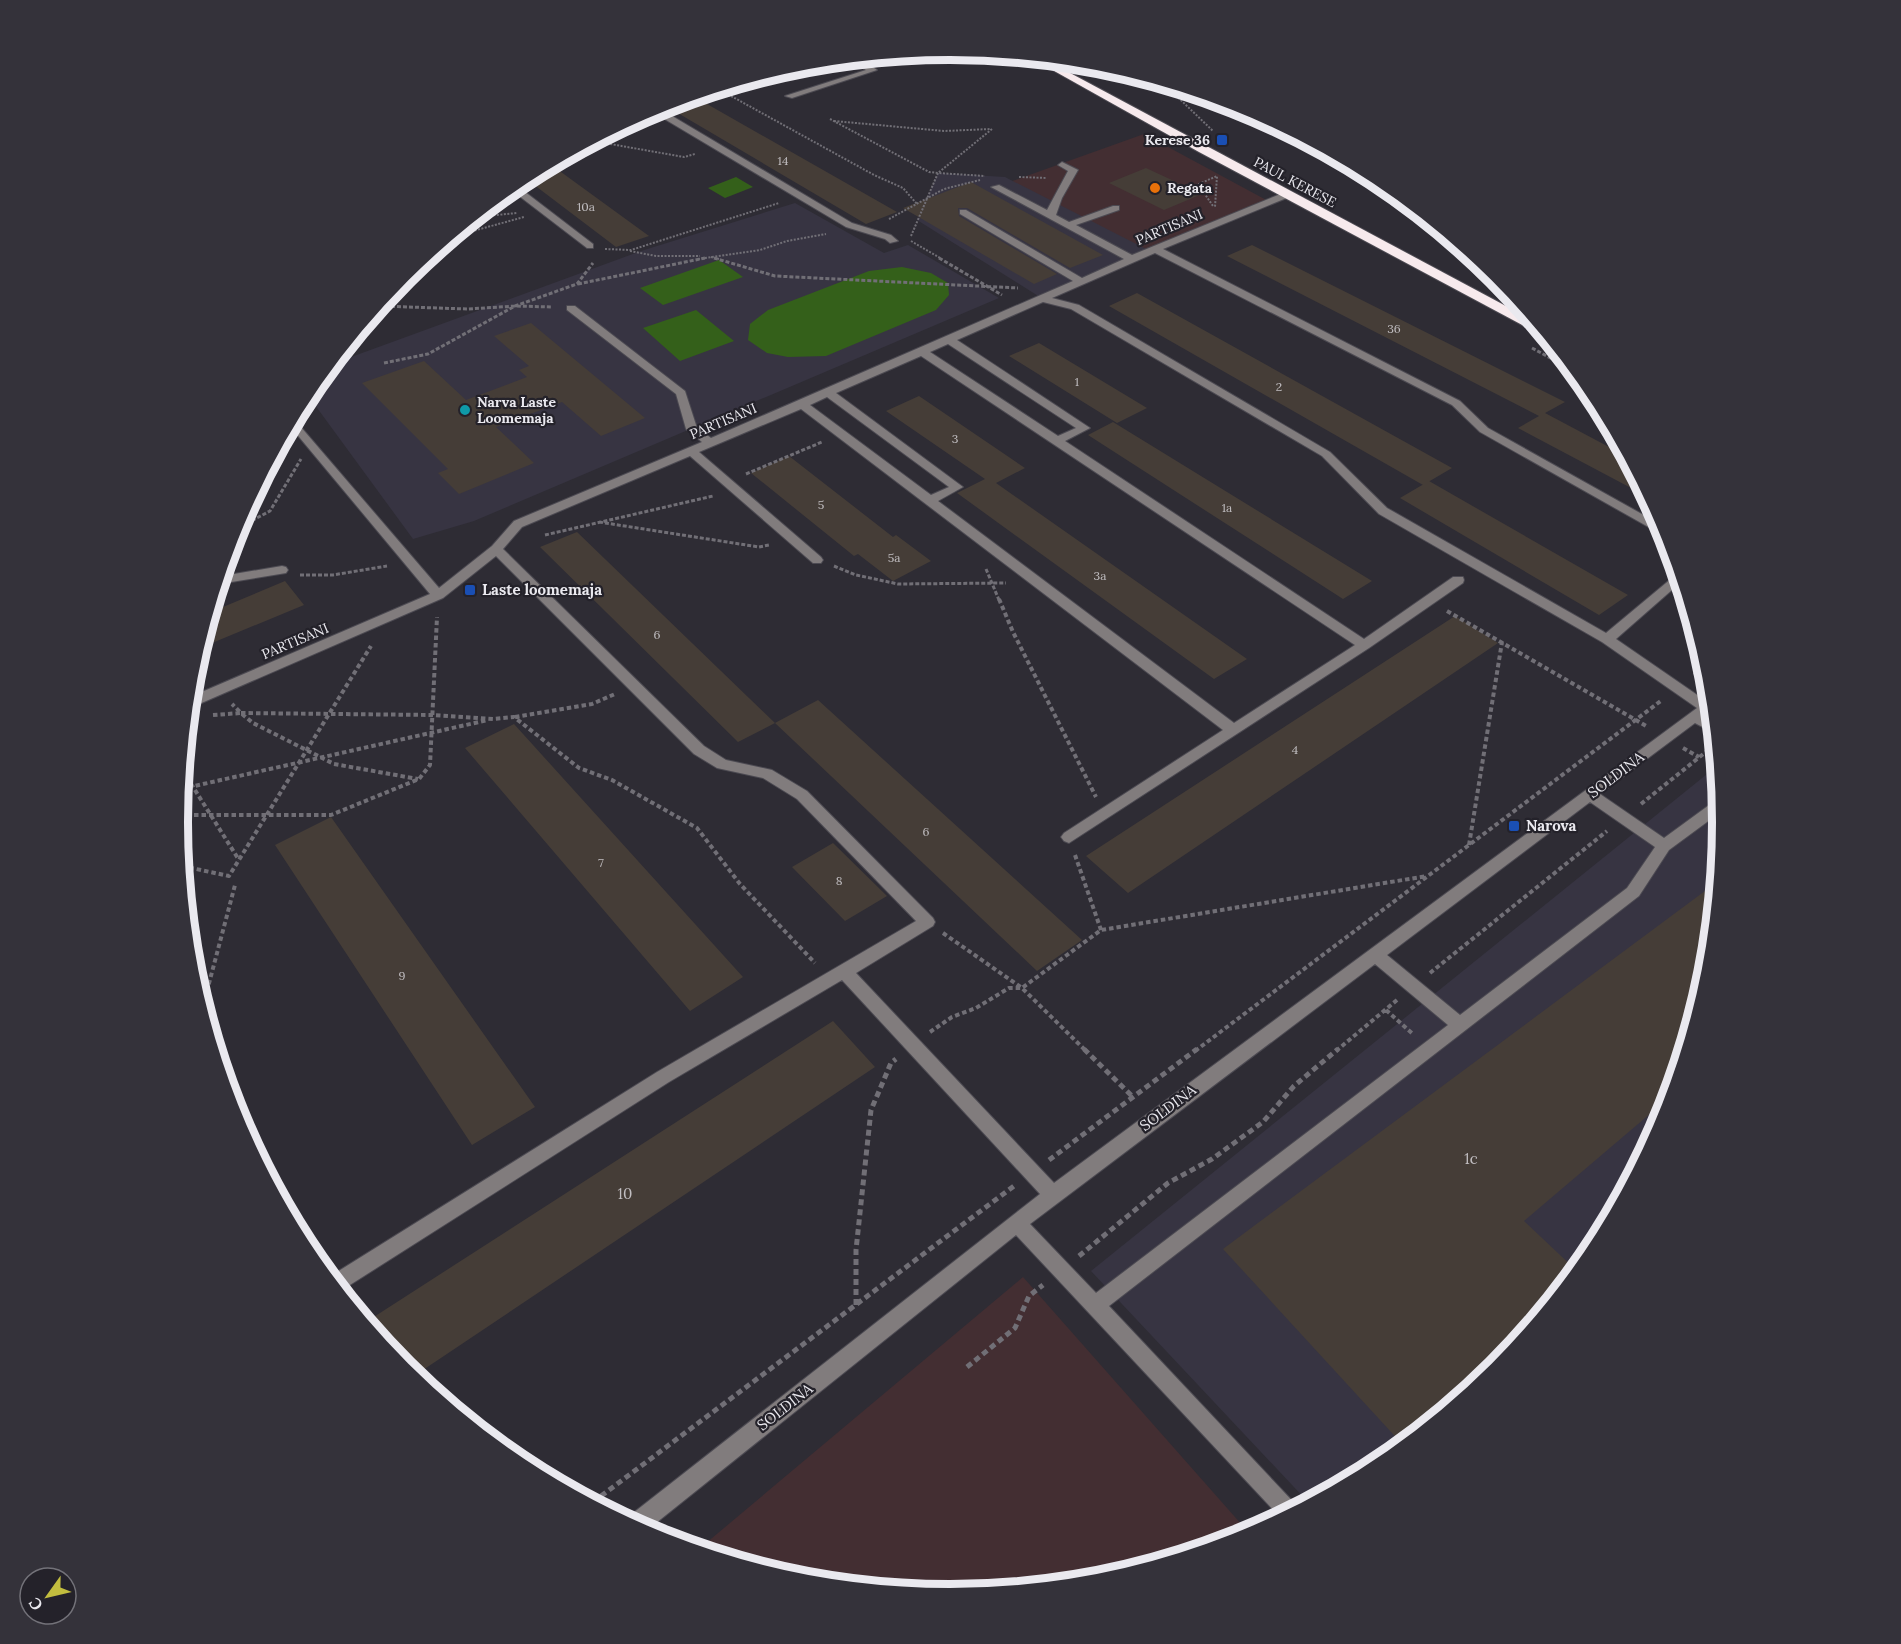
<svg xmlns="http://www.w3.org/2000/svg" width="1901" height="1644" viewBox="0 0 1901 1644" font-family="Lora,serif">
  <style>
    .commercial { fill: #432e32 }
    .built { fill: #373442 }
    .green { fill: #34601a }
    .building { fill: #453d37 }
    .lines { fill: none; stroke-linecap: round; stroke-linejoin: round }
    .minor-casing { stroke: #4c4a52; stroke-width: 2 }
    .highway-casing { stroke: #4c4a52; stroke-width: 2 }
    .path-far3 { stroke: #716f76; stroke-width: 2; stroke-dasharray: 2 1.5; stroke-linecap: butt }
    .path-far2 { stroke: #716f76; stroke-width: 3; stroke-dasharray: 4 2; stroke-linecap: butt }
    .path-far1 { stroke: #716f76; stroke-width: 4; stroke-dasharray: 4.5 3; stroke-linecap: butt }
    .path { stroke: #716f76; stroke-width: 5; stroke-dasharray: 6 4; stroke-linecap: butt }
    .minor { fill: #817c7d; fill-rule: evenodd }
    .highway { fill: #f7eaed; fill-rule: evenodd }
    .transit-dot { fill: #1a4fb4; stroke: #24222a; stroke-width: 2 }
    .food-dot { fill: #e8710a; stroke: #24222a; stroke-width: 2 }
    .culture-dot { fill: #0f9aa8; stroke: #24222a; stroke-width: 2 }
    .labels { text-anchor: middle; stroke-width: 4.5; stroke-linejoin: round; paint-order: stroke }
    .number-label { font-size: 12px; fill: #c1bec1 }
    .far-poi-label { font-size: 14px; font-weight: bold; fill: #eae9ef; stroke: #24222a; text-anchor: start }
    .far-street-label { font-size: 14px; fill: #eae9ef; stroke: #24222a }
    .poi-label { font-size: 15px; font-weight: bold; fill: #eae9ef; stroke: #24222a; text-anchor: start }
    .street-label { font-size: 15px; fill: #eae9ef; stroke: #24222a }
    .near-number-label { font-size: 15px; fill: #c1bec1 }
    .rim { fill: none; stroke: #eae9ef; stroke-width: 8 }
  </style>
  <rect width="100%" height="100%" fill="#2e2c34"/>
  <path class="commercial" d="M1144 134 1270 202 1132 259 996 187Z
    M1023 1277 1250 1534 1101 1580 951 1594 799 1580 699 1549Z"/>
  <path class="built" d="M938 173 1005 177 1150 251 1043 299 917 220Z
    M795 203 884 253 908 245 999 298 474 521 413 539 312 401 323 374 332 364 641 251Z
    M1717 766 1723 822 1708 973 1664 1118 1593 1251 1497 1368 1379 1464 1308 1502 1091 1271Z"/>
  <path class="green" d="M736 177 753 187 725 198 708 188Z
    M719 260 743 277 663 305 640 288Z
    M902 267 931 273 948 283 949 295 936 310 826 356 788 357 767 353 748 340 750 324 768 310 869 271Z
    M696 310 734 341 680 361 643 328Z"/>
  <path class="building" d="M700 100 897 212 866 224 671 109Z
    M550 164 649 236 616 247 525 178Z
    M1146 168 1202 194 1164 210 1109 183Z
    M971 182 1103 255 1070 268 967 208H958L959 216 1057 274 1034 284 903 208Z
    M1252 245 1565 402 1545 413 1626 456 1648 497 1518 428 1539 416 1227 256Z
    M1137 293 1452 468 1423 485 1109 306Z
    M531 323 645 418 601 436 562 402 496 427 534 463 459 494 438 473 448 469 362 383 424 361 466 400 527 377 519 370 529 366 494 336Z
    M1039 343 1147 408 1117 423 1009 356Z
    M919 396 1025 468 996 483 1247 659 1214 679 957 493 985 479 886 411Z
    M1113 422 1372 581 1343 599 1088 435Z
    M789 456 893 537 896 535 931 561 893 581 858 554 854 556 751 473Z
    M1429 481 1628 595 1599 615 1400 498Z
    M577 532 775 723 738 742 540 547Z
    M285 581 304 605 200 648 211 612Z
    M1455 616 1498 643 1128 893 1086 856Z
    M818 700 1082 940 1037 971 775 723Z
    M514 724 743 977 690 1011 465 748Z
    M331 817 535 1107 472 1145 275 845Z
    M833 843 887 896 845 921 792 867Z
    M1717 882 1708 973 1671 1096 1524 1221 1577 1271 1496 1368 1403 1445 1223 1249Z
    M833 1021 875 1067 414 1376 404 1368 366 1322Z"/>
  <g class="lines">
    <defs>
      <path id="minor" d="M859 62H865L877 70 792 98 785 96 866 70 859 66Z
        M657 107 852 223 891 235 898 241 890 243 885 239 846 227 651 111Z
        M1062 162 1078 170 1062 198 1056 215 1069 222 1113 206H1119V210L1076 225 1132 255 1283 193H1289V197L1163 249 1460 401 1488 428 1665 527 1668 538 1480 432 1452 405 1155 253 1052 298 1079 305 1330 452 1387 508 1606 633 1678 573 1681 582 1616 639 1706 701 1711 699 1712 711 1704 716 1713 721 1714 733 1695 723 1600 794 1664 838 1716 800 1721 799 1722 811 1669 850 1639 896 1109 1306 1299 1508 1280 1517 1016 1235 646 1531 627 1521 628 1517 1040 1194 842 980 669 1082 342 1290 329 1277 657 1072 916 921 797 799 763 778 717 768 694 754 496 556 443 598 190 708V697L430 594 290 426 294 419 439 588 492 546 514 521 702 442 686 429 676 394 567 310V306H575L685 391 697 428 711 438 1073 281 960 214V210H966L1082 278 1124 259 991 187 999 185 1047 210 1068 171 1058 165ZM1043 302 1071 309 1322 456 1379 514 1602 642 1697 708 1054 1183 856 973 933 926 935 922 933 918 807 791 772 770 726 760 704 746 503 549 522 527 690 456 813 563H821L823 560 821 557 699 452 801 409 1223 730 1064 833 1061 837 1064 841 1069 843 1369 648 1463 583 1464 580 1463 577H1453L1364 639 1065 441 1090 428 957 340ZM948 344 1076 428 1058 436 930 352ZM921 356 1355 645 1234 723 938 501 963 487 836 393ZM827 397 949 487 931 495 810 405ZM1590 802 1655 847 1627 888 1460 1015 1387 955ZM1375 964 1448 1025 1096 1293 1030 1224Z
        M516 185 593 244V248H587L510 189Z
        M282 566 286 567 288 570 286 573 219 584 222 576Z"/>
      <path id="highway" d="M1031 58 1044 59 1534 321 1544 333H1537L1199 152Z"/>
    </defs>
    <use href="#minor" class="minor-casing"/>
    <use href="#highway" class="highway-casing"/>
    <path class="path-far3" d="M1007 55 1018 60
      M884 57 962 51
      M1163 83 1213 131
      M707 92 731 96 874 175 903 188 917 204
      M830 119 929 172 938 173 992 129
      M834 121 944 131 991 129
      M593 141 684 157 695 154
      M1019 177 1047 178
      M1198 184 1213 206
      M1192 187 1217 176 1215 207
      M476 217 517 213
      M889 219 944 189 980 180
      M911 236 938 173 985 176
      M451 237 524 217
      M911 241 942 259
      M605 249 631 250 779 203
      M630 251 656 256H700
      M711 257 719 259
      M698 259 760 250 787 241 826 234"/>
    <path class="path-far2" d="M714 258 775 276 1018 288
      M939 258 1002 295
      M578 284 705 258
      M379 306 467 309 515 306 552 307
      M1532 348 1576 372
      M384 363 428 354 515 306 577 284 593 263
      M746 474 822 442
      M599 522 759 547 769 545
      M236 529 270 511 301 459
      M545 535 713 496
      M834 566 856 575 898 584 1006 583
      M986 569 999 600
      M300 575H333L387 566"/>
    <path class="path-far1" d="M999 599 1013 632 1096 797
      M1447 611 1648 727
      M1694 675 1707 666
      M241 713 433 715 493 719 514 717 579 768 612 780 697 828 740 884 815 963
      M242 714 253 723 334 764 418 779
      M213 715 241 713 232 704
      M515 717 592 704 615 694
      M1683 748 1699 757
      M183 771 239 860
      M181 789 488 720
      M1641 804 1712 747
      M179 815H331L419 779 430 765 437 617
      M1469 845 1502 642
      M1075 855 1101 930
      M182 866 229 876 371 646
      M943 933 1022 988 1086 1051
      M1430 973 1607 831
      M203 1006 235 885
      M1386 1010 1414 1035
      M930 1032 952 1017 976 1008 1009 988H1022L1101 930 1427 876
      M1195 1051 1662 700
      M1336 1051 1397 1000"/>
    <path class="path" d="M1084 1049 1133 1097
      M1049 1160 1197 1049
      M1079 1256 1168 1183 1212 1159 1263 1122 1294 1086 1338 1049
      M856 1305V1250L871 1110 891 1063 896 1059
      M967 1367 1015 1328 1029 1296 1043 1285
      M593 1502 1014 1186"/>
    <use href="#minor" class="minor"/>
    <use href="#highway" class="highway"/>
  </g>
  <g class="transit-dot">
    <rect x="1216" y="134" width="12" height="12" rx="3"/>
    <rect x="464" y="584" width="12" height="12" rx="3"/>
    <rect x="1508" y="820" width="12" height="12" rx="3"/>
  </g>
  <circle class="food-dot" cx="1155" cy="188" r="6"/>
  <circle class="culture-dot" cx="465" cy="410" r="6"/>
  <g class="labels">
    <g class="number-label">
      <text x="783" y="165">14</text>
      <text x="586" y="211">10a</text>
      <text x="1394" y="333">36</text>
      <text x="1077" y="386">1</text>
      <text x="1279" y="391">2</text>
      <text x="955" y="443">3</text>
      <text x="821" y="509">5</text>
      <text x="1227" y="512">1a</text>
      <text x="894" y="562">5a</text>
      <text x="1100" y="580">3a</text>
      <text x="657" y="639">6</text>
      <text x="1295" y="754">4</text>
      <text x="926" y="836">6</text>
      <text x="601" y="867">7</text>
      <text x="839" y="885">8</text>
      <text x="402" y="980">9</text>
    </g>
    <g class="far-poi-label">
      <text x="1210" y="145" text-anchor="end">Kerese 36</text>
      <text x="1167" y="193">Regata</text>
      <text x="477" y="407">Narva Laste<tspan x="477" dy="16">Loomemaja</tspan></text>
    </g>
    <g class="far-street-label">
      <text transform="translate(1295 182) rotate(28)" y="5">PAUL KERESE</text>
      <text transform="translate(1169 227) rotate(-23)" y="5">PARTISANI</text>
      <text transform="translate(723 421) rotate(-23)" y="5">PARTISANI</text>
      <text transform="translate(295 641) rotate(-23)" y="5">PARTISANI</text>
    </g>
    <g class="poi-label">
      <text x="482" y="595">Laste loomemaja</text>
      <text x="1526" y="831">Narova</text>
    </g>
    <g class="street-label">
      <text transform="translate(1616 775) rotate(-37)" y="5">SOLDINA</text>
      <text transform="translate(1168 1108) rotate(-37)" y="5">SOLDINA</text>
      <text transform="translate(785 1407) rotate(-38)" y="5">SOLDINA</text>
    </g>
    <g class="near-number-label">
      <text x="1471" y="1164">1c</text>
      <text x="625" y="1199">10</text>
    </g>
  </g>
  <path d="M0 0H1901V1644H0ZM188 822a762 762 0 1 1 1524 0a762 762 0 1 1-1524 0Z" fill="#34323a" fill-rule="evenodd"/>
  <path class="rim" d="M188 822a762 762 0 1 1 1524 0a762 762 0 1 1-1524 0Z"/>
  <g transform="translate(48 1596) rotate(236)"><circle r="28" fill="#24222a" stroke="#737279" stroke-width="1.5"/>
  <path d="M0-4.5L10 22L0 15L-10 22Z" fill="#c2bd3f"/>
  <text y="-9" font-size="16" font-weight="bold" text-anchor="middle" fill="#eae9ef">С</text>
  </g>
</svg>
